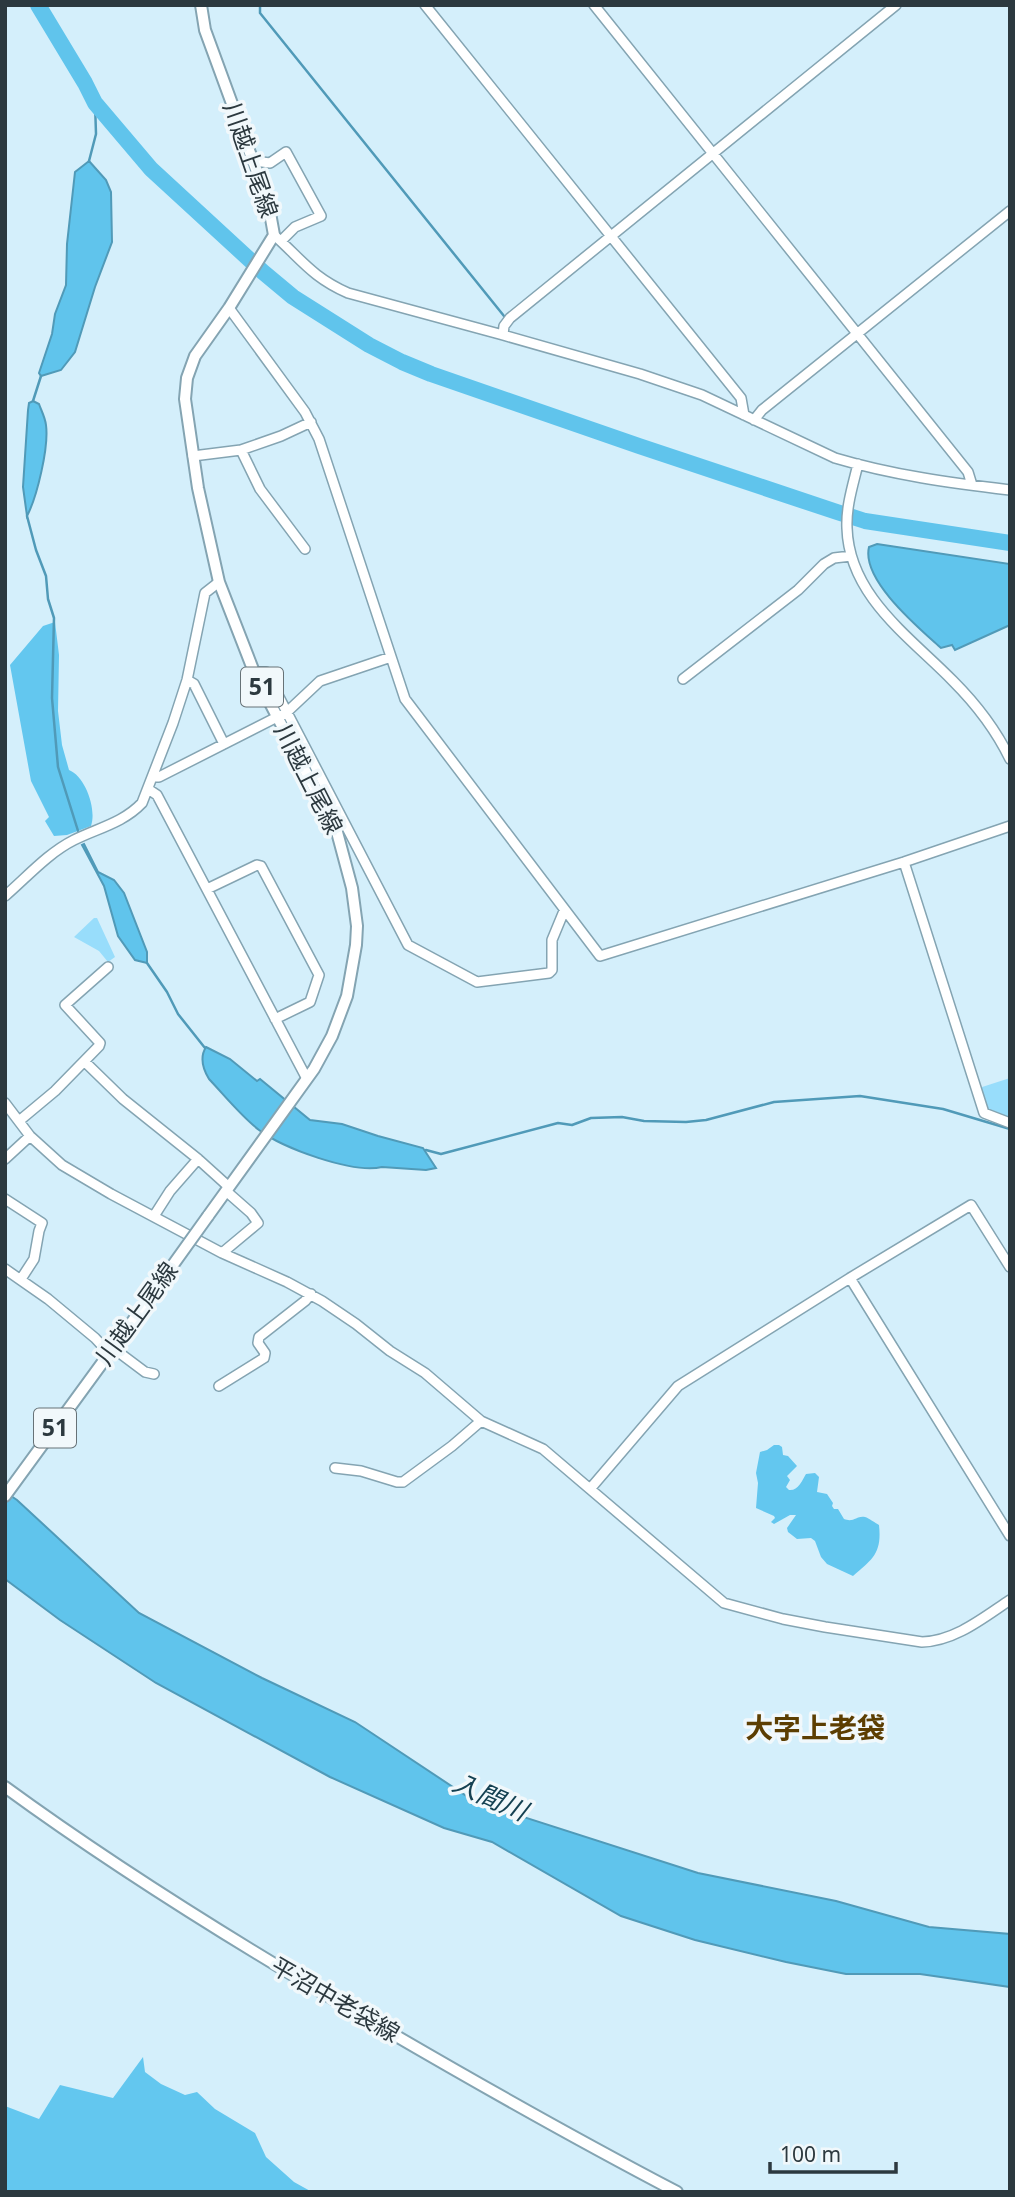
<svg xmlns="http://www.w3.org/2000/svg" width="1015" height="2197" viewBox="0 0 1015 2197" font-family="'Noto Sans','Noto Sans JP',sans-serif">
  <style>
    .green { fill: #98ddfb }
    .forest { fill: #63c7ef }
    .water { fill: #60c4ec; stroke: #509ab8; stroke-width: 2 }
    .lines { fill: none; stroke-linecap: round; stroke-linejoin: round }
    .stream { stroke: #509ab8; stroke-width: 2.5 }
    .river { stroke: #60c4ec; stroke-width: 16 }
    .minor-casing { stroke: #84a4b2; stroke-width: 12 }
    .major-casing { stroke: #84a4b2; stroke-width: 14 }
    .minor { stroke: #fff; stroke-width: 9 }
    .major { stroke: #fff; stroke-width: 10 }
    .major-bridge-casing { stroke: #84a4b2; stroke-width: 14; stroke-linecap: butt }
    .major-bridge { stroke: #fff; stroke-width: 10 }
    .labels { text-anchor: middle; stroke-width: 7; stroke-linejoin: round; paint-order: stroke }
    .shield { fill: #f1f8fb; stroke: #677277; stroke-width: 2 }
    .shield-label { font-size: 23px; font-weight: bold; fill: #2c393f }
    .street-label { font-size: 24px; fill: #2c393f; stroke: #f1f8fb }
    .water-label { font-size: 26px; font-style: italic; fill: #154152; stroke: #f1f8fb }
    .quarter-label { font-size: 28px; font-weight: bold; fill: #5c3e02; stroke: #f1f8fb }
  </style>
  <rect width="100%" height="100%" fill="#d4effb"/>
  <path class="green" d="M94 918H97L115 957 108 962 99 951 74 937Z
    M1010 1078V1119L987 1111 979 1088Z"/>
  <path class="forest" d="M55 622 59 655 58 711 62 745 69 770C85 776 97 809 91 826L67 835 54 836 45 821 49 817 31 781 10 665 43 626Z
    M774 1445H779L782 1447 783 1455 788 1456 797 1466 787 1476 790 1480 786 1487 789 1490C798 1491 802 1481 806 1474L815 1473 819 1477 817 1492 827 1494 833 1503 832 1506 834 1509H838L844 1519C854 1523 857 1515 865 1517 869 1518 875 1523 879 1525 882 1553 873 1559 853 1576L827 1564 821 1557 815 1541 811 1538 797 1539 788 1532 787 1528 796 1515H790L774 1524 771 1522 775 1518 774 1516 756 1508 758 1483 756 1473 760 1452 767 1450Z
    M143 2057 145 2072 161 2084 185 2095 197 2092 215 2109 255 2133 266 2157 294 2182 312 2192H5V2106L39 2119 60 2085 113 2098Z"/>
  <path class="water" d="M89 161 106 180 111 192 112 242 95 287 75 352 61 370 41 376 39 373 52 334 55 314 66 285 67 244 75 172Z
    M33 401 39 404C41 410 45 417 46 425 49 447 37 497 27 516L23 487 28 410 29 403Z
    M877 544 1010 564V625L955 650 952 645 941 648C919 628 861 580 869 547Z
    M84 844 98 872 114 880 124 893 147 952V963L135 960 118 936 104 886 82 845Z
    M206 1047 230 1059 257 1081 260 1079 310 1120 342 1124 378 1136 423 1148 436 1168 426 1170 382 1167C353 1174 282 1148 259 1130 241 1116 225 1096 209 1079 203 1069 199 1058 206 1047Z
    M5 1492 17 1500 139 1613 262 1678 355 1722 474 1801 698 1873 836 1901 929 1927 1010 1934V1987L920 1974H846L786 1962 695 1940 621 1916 492 1842 444 1828 330 1777 156 1683 60 1620 5 1579Z"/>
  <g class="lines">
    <path class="stream" d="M260 5V13L504 316
      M89 161 96 134 95 103
      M33 401 41 376
      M27 516 36 550 46 576 48 599 54 618 52 698 58 767 79 834
      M147 963 167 992 178 1014 205 1048
      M426 1150 441 1154 558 1123 572 1125 591 1118 622 1117 644 1121 686 1122 706 1120 774 1102 860 1096 943 1109 1010 1129"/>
    <path class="river" d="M38 5 85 83 95 103 151 169 263 272 293 297 369 345 402 362 431 374 639 446 837 512 865 521 1010 543"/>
    <defs>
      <path id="minor" d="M425 5 741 398 744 415
        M594 5 968 472 972 485
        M254 161 270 163 286 152 321 216 295 227 281 241
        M274 235C302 260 312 277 348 293L503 335 640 374 702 395 835 458C892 475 951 483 1010 490
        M229 308 305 412 319 439 405 699 600 956 904 862 1010 826
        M503 335 504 326 510 318 896 5
        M754 420 762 410 1010 211
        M241 450 260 489 305 549
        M193 456 241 450 281 436 311 422
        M858 464C853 485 846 506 847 528 849 596 910 637 953 681 976 704 996 730 1010 759
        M254 672H266L408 945 477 982 549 973 552 970V940L564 911
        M683 679 798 590 824 564 834 558 851 556
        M187 680 194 684 224 744
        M153 777H159L287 712 320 681 391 657
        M148 789 157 795 307 1079
        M904 862 984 1113 1010 1123
        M207 889 257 865 261 866 319 975 310 1002 275 1019
        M5 896C27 877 48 853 74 840 98 828 123 823 142 803L173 723 187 680 205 593 219 582
        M85 1062 123 1099 198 1159 229 1187
        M5 1103 30 1136 62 1165 111 1194 222 1253 287 1282 322 1301 356 1324 390 1351 425 1373 481 1421 543 1449 724 1603 783 1619 825 1627 922 1642C955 1641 983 1618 1010 1600
        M19 1121 55 1091 99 1046 100 1043 65 1005 108 967
        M5 1159 30 1136
        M5 1199 42 1223 39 1231 34 1259 21 1279
        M154 1216 170 1191 198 1159
        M222 1253 258 1223 251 1213 226 1191
        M5 1269 48 1299 95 1338 109 1353
        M850 1278 971 1205 1010 1267
        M113 1348 145 1372 154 1374
        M219 1386 264 1358 265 1353 258 1343 259 1337 305 1301 311 1294
        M335 1468 361 1471 397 1482H403L452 1446 481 1421
        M590 1489 678 1386 850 1278 1010 1536"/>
      <path id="major" d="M201 5 205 30 268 202 274 235 229 308 195 356 187 378 185 399 198 488 219 582 254 672 337 832 352 888 357 926 356 945 347 996 332 1036 314 1069 208 1216
        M5 1496 127 1329
        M5 1787C120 1871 240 1945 362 2016 466 2077 570 2136 677 2192"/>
    </defs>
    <use href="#minor" class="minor-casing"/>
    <use href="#major" class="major-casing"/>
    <use href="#minor" class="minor"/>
    <use href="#major" class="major"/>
    <defs>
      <path id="major-bridge" d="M127 1329 208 1216"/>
    </defs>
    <use href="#major-bridge" class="major-bridge-casing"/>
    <use href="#major-bridge" class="major-bridge"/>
  </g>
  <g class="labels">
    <g class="shield">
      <rect x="241" y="667.5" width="42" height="39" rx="5"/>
      <rect x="34" y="1408.5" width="42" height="39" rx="5"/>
    </g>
    <g class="shield-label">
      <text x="262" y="695">51</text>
      <text x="55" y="1436">51</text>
    </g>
    <g class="street-label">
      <text transform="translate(250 160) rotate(71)" y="8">川越上尾線</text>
      <text transform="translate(308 779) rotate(63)" y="8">川越上尾線</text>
      <text transform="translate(137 1314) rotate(-54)" y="8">川越上尾線</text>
      <text transform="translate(335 2000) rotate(30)" y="8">平沼中老袋線</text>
    </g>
    <g class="water-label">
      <text transform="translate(490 1797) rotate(24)" y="9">入間川</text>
    </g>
    <g class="quarter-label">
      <text x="815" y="1738">大字上老袋</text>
    </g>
  </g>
  <rect width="1015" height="2197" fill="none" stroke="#2c393f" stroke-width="14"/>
  <path d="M770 2162v10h126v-10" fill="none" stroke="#2c393f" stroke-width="3.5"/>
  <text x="780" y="2162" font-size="21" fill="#2c393f" stroke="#f1f8fb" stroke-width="5" paint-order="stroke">100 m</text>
</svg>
